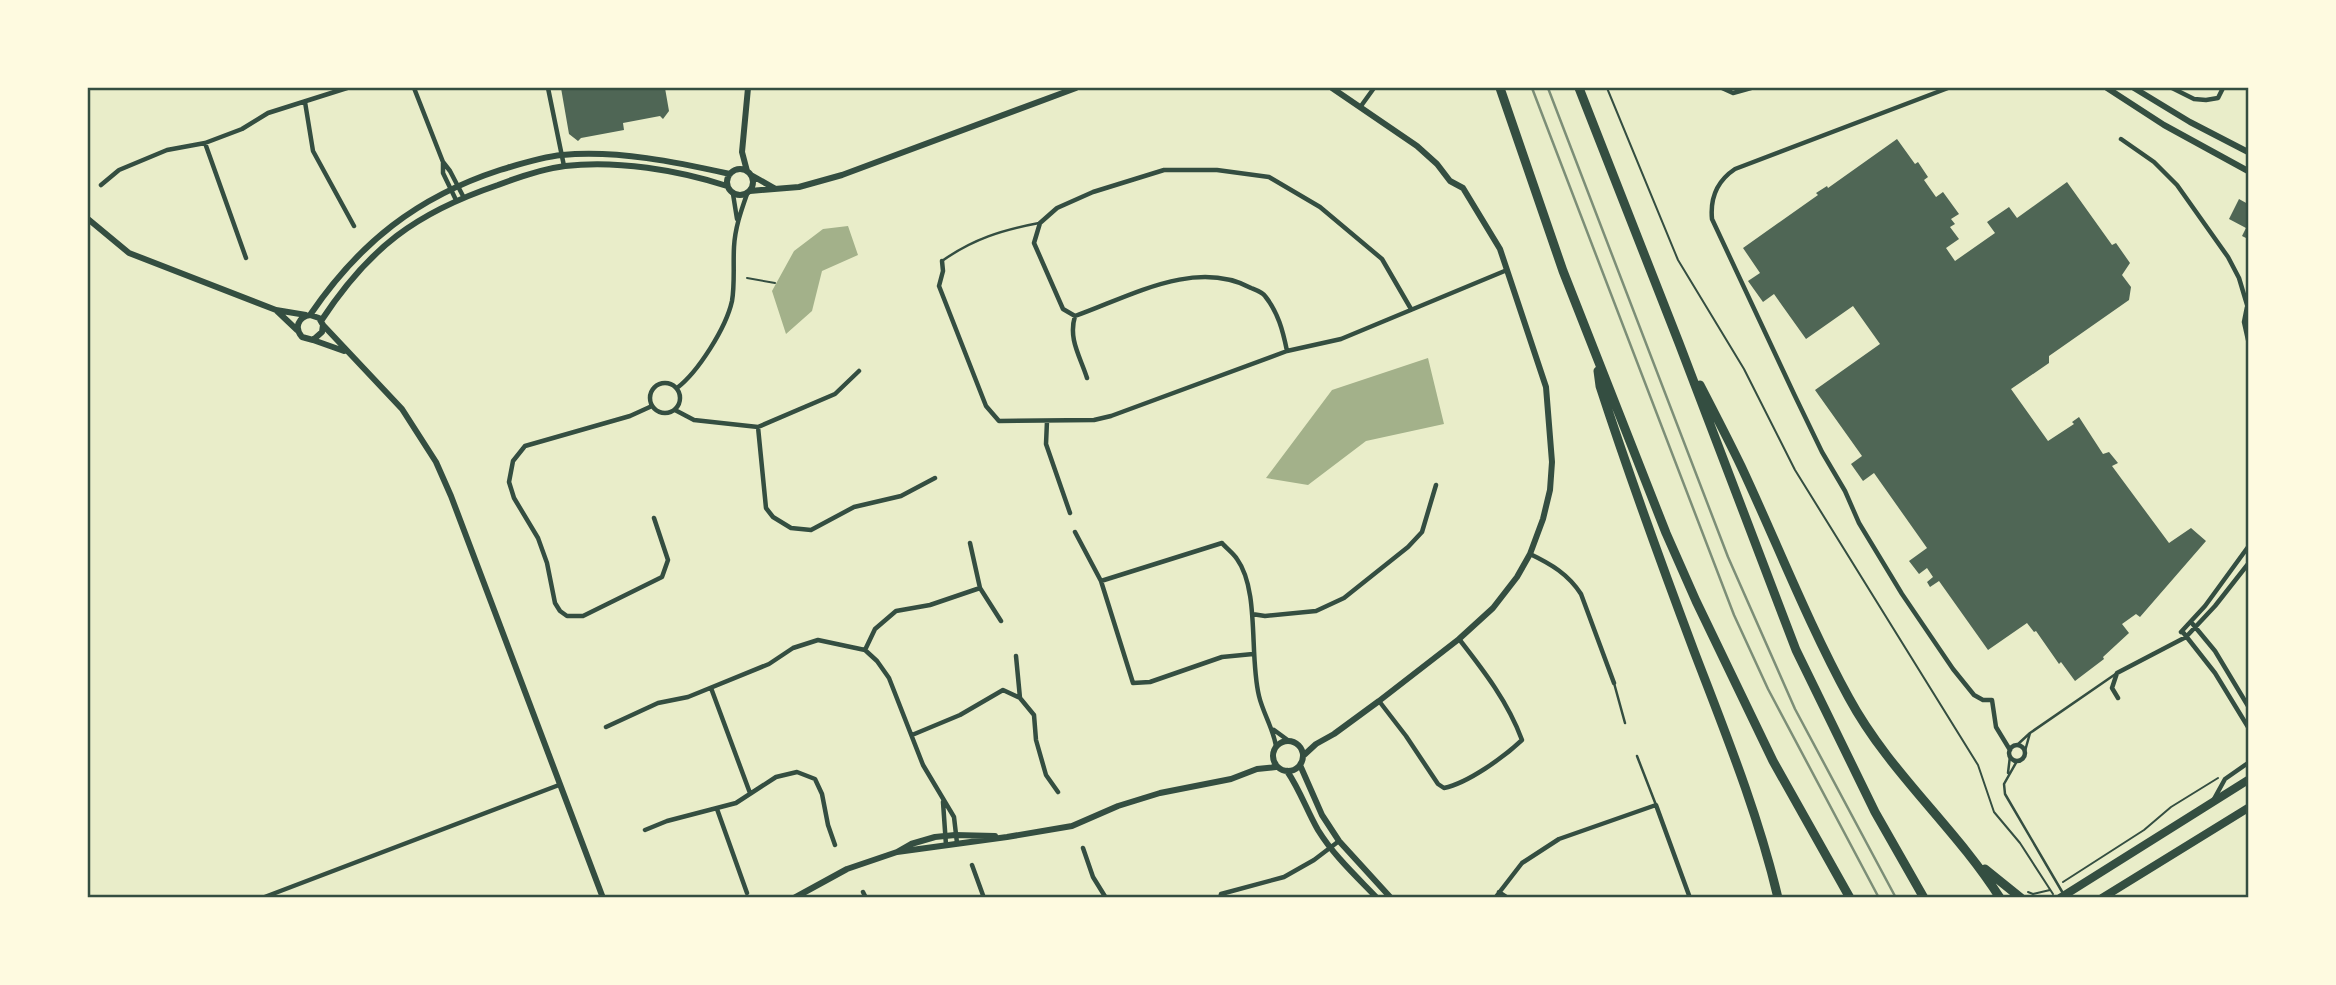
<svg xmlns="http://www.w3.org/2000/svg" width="2336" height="985" viewBox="0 0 2336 985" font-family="'IBM Plex Sans',sans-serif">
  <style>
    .water { fill: #a3b18a }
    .building { fill: #4f6655 }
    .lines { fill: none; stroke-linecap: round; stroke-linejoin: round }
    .path { stroke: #344e41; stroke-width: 2 }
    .service { stroke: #344e41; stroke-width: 2.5 }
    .minor { stroke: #344e41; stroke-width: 4.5 }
    .tertiary { stroke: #344e41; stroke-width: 6 }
    .trunk { stroke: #344e41; stroke-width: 8 }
    .motorway { stroke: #344e41; stroke-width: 9 }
    .rail { stroke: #7c8e77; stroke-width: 2.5 }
    .neatline { fill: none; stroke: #344e41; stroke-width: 2.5 }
  </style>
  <rect width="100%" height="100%" fill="#e9edc9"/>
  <path class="water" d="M848 226 858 255 822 271 812 311 786 334 772 291 794 251 823 229Z
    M1428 358 1444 424 1366 441 1308 485 1266 478 1332 390Z"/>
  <path class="building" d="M561 88H665L669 111 663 119 660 116 623 123 624 130 581 138 578 141 569 134Z
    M1897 139 1915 164 1918 162 1928 177 1924 180 1936 197 1943 192 1959 214 1951 219 1955 224 1950 227 1959 239 1946 248 1955 261 1995 233 1987 222 2009 207 2017 218 2067 182 2112 245 2116 243 2130 263 2122 275 2131 287 2129 300 2049 356V363L2011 389 2048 441 2074 424 2072 422 2079 417 2103 454 2109 452 2118 463 2112 466 2169 543 2191 528 2206 541 2140 617 2136 614 2122 624 2129 633 2103 657 2104 659 2075 681 2061 662 2059 664 2036 631 2034 632 2027 623 1988 650 1939 581 1930 587 1927 582 1933 577 1927 568 1919 574 1909 561 1927 548 1874 473 1863 481 1851 464 1862 456 1815 390 1880 344 1853 306 1806 339 1774 294 1763 302 1748 281 1760 273 1743 248 1818 195 1816 193 1827 186 1828 188Z
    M2239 199 2248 204V239L2242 236 2246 228 2229 219Z"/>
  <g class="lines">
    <path class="path" d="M1607 88 1678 260 1744 369 1795 470 1978 765 1994 812 2020 843 2053 894
      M747 278 775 283
      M2063 882 2144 830 2171 807 2218 778
      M2028 892 2033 894 2050 890"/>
    <path class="service" d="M942 261C973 239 1002 230 1039 223
      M1614 683 1625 723
      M2017 745 2030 733 2117 673
      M2025 751 2030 733
      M1637 756 1656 805
      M2017 761 2004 784 2005 794 2064 895
      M2008 773 2010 756"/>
    <path class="minor" d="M414 88 443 162 450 171 463 196
      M548 88 564 166
      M1722 88 1733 93 1751 88
      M1948 88 1735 169C1717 181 1710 198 1712 219L1794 394 1822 452 1845 491 1859 523 1902 594 1953 669 1974 695 1983 700H1992L1996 727 2010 750
      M2172 88 2194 99 2206 100 2218 98 2223 88
      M305 102 313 151 354 226
      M1361 106 1374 88
      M2121 139 2154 162 2177 185 2228 257 2239 278 2248 308
      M205 143 246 258
      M443 163V173L456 200
      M101 185 119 170 167 150 205 143 242 129 268 113 347 88
      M733 194 737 219
      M942 261 943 271 939 286 986 406 999 421 1094 420 1111 416 1287 351 1341 339 1507 270
      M2247 307 2244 322 2248 340
      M1075 316C1068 339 1080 356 1087 378
      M1287 351C1283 331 1278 312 1265 296 1262 292 1256 290 1251 288 1195 258 1129 297 1075 316L1063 309 1034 243 1040 223 1057 208 1093 192 1164 170H1217L1269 177 1320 207 1382 259 1411 309
      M650 398a15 15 0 1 1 30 0a15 15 0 1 1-30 0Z
      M677 388C698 372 726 328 732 301 735 284 733 264 734 247 735 228 741 211 747 194
      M652 406 630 416 525 446 513 461 509 482 514 498 538 538 547 563 555 603 560 611 567 616H583L662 577 668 560 654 518
      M675 410 694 420 758 427 835 394 859 371
      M1047 421 1046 444 1070 513
      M758 427 766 508 773 517 791 528 811 530 854 507 901 496 935 478
      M1075 532 1101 581
      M970 543 980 588 1001 621
      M1530 554C1551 564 1568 574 1581 594L1614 683
      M1252 614 1265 616 1316 611 1344 598 1408 547 1422 532 1436 485
      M2191 622 2215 651 2248 706
      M2182 631 2215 673 2248 727
      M2181 632 2205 606 2248 547
      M865 650 875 629 896 611 930 605 980 588
      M1253 654 1222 657 1150 682 1133 683 1101 581 1222 543C1226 548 1233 553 1237 559 1260 591 1249 656 1259 696 1263 713 1273 728 1276 746
      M1016 656 1020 698
      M711 688 750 793
      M2118 698 2112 688 2117 673 2186 637 2215 606 2248 564
      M1379 701 1406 736 1438 784 1444 788C1468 783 1504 757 1522 740 1508 702 1484 671 1459 639
      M606 727 658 703 688 697 769 664 793 648 818 640 865 650 877 661 889 678 923 765 954 817 957 843
      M1274 730 1289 741
      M912 735 960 715 1003 690 1020 698 1034 715 1036 740 1046 775 1058 792
      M2009 753a8 8 0 1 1 16 0a8 8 0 1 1-16 0Z
      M2214 799 2225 779 2248 763
      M943 802 946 845
      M717 809 747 893
      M645 830 667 821 736 803 776 777 797 772 815 779 822 794 828 825 835 845
      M1083 848 1093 877 1106 898
      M972 865 984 898
      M863 892 866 898
      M1499 892 1508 898
      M262 898 559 785
      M1220 898 1221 894 1284 877 1314 860 1339 841
      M1495 898 1522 863 1559 839 1656 805 1690 898"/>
    <path class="tertiary" d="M2107 88 2164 125 2248 171
      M2134 88 2190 122 2248 152
      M727 182a13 13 0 1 1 26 0a13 13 0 1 1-26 0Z
      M747 171 742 152 748 88
      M751 175 774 188
      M750 191 799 187 842 175 1076 88
      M88 219 129 253 276 310 306 315
      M277 311 297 330
      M310 315C359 243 417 197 500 170 520 164 541 157 562 155 618 150 676 162 730 174
      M321 321C369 248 415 213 498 185 519 177 542 169 565 166 617 160 678 170 727 186
      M323 325 322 332 313 340 302 337C294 328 298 317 310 315L319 318 323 325 402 409 436 462 451 496 603 898
      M313 340 344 351
      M1273 756a15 15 0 1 1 30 0a15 15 0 1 1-30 0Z
      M1303 756 1316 744 1334 734 1379 701 1459 639 1493 608 1517 577 1530 554 1543 519 1550 490 1552 462 1546 387 1500 249 1463 188 1450 181 1437 164 1417 146 1332 88
      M1300 765 1322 815 1339 841 1391 898
      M1287 771C1300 790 1307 811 1318 830 1334 856 1356 876 1377 898
      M897 852 1007 837 1072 826 1118 806 1160 793 1231 779 1257 769 1276 767
      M794 898 847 869 897 852 911 844 935 837 955 835 995 836"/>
    <path class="trunk" d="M2060 898 2248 780
      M2102 898 2248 808"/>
    <path class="motorway" d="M1500 88 1563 271 1666 533 1696 601 1773 761 1850 898
      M1579 88 1679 343 1796 650 1875 812 1924 898
      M1598 371 1600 386C1629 475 1661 563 1694 651 1725 732 1758 813 1778 898
      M1700 385C1714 412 1728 439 1741 466 1777 543 1808 623 1849 698 1889 772 1955 827 2000 898
      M1985 869 2021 898"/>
    <path class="rail" d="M1532 88 1734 615 1768 689 1879 898
      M1548 88 1728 557 1795 709 1896 898"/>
  </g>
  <rect width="2336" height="985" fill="none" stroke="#fefae0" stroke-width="178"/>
  <rect x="89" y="89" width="2158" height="807" class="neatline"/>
</svg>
